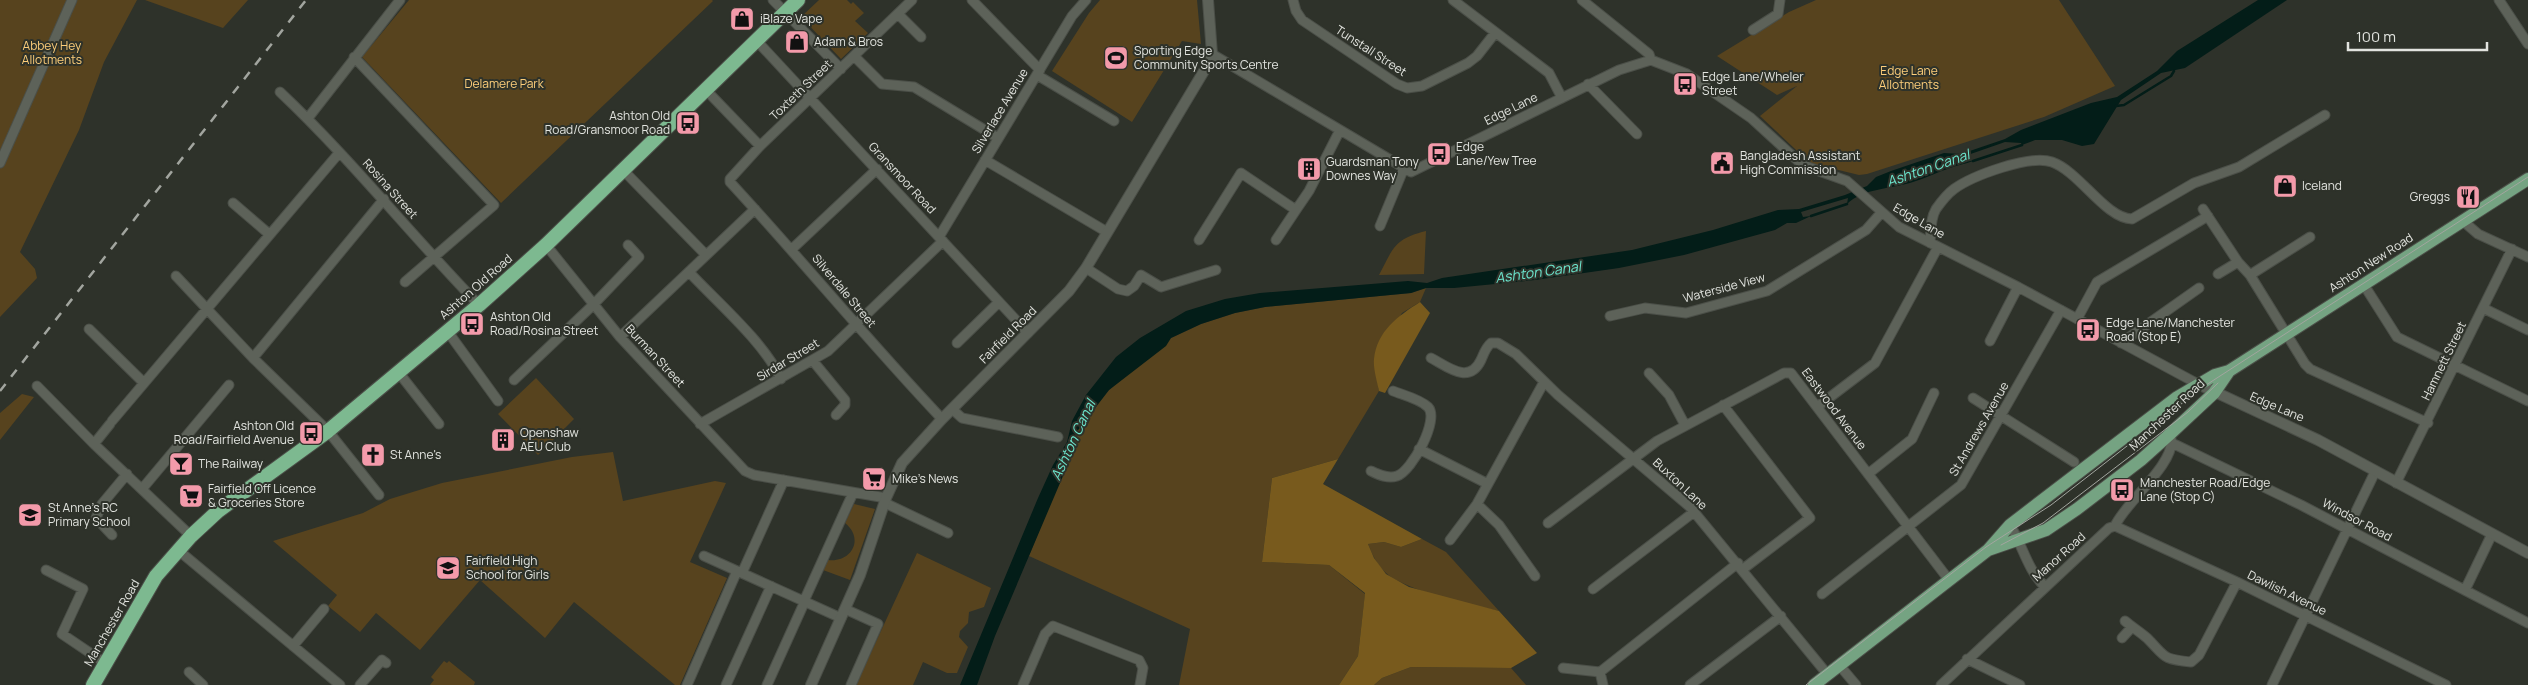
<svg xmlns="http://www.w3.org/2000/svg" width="2528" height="685" viewBox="0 0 2528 685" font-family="Manrope,sans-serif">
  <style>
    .green { fill: #57431e }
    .forest { fill: #785a1d }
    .water { fill: #031d18 }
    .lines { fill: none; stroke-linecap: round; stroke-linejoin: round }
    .stream { stroke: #031d18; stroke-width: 2.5 }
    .minor-casing { stroke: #4b4f48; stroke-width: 11 }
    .tertiary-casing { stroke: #4b4f48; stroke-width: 12 }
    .primary-casing { stroke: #4b4f48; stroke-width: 14 }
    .trunk-casing { stroke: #4b4f48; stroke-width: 16 }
    .minor { stroke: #5d6259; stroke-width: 9 }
    .tertiary { stroke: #5d6259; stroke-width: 10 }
    .primary { stroke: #75a382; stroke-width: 12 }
    .trunk { stroke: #7db990; stroke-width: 14 }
    .tram { stroke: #a2a59f; stroke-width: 1 }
    .rail { stroke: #a2a59f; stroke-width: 2.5; stroke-dasharray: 9 9; stroke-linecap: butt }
    .labels { text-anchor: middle; stroke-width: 4; stroke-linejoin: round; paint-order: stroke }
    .poi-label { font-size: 12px; fill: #e2e4df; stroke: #2e322a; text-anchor: start }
    .park-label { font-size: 12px; fill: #fdce7a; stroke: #2e322a }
    .street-label { font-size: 12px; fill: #e2e4df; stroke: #2e322a }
    .water-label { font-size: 14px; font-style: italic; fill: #6ce7cf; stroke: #2e322a }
  </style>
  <rect width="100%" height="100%" fill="#2e322a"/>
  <path class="green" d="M0 0H137L104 62 79 130 20 252 35 269 37 278 0 317Z
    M145 0H248L223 28Z
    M409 0H712L713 1 501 203 362 57Z
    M819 0H847L851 4 853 2 864 13 855 21 868 33 841 59 801 17Z
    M1100 0H1197L1201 44 1182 41 1132 122 1052 71 1089 13Z
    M1816 0H2059L2115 86 2044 117 1867 174 1859 175 1810 163 1760 116 1797 86 1777 95 1717 56 1789 12Z
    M1426 231 1424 274 1379 275C1394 247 1394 239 1426 231Z
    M1426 288 1420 302 1402 313 1374 360 1379 391 1338 459 1272 478 1262 562 1329 565 1365 594 1358 656 1339 685H1179L1190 629 1029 556 1068 459 1075 434 1109 390 1171 338 1201 324 1235 313 1265 307 1411 293Z
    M536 378 574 419 538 455 498 414Z
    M22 394 34 397 0 440V413Z
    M613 452 623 501 715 481 726 483 690 562 727 578 680 685H675L574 602 545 638 480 580 420 650 376 613 360 632 328 606 337 595 273 541 363 513 390 499 442 483 572 457Z
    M854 504 875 509 850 580 823 570 828 560C851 563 865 539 845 523Z
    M1422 539 1446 552 1499 611C1472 605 1404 590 1386 573 1377 565 1372 554 1368 544L1384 542 1401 547Z
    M917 553 991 588 984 607 969 612 968 623 960 631 959 637 968 647 957 673H947L923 662 913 685H856Z
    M444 661 447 663 449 661 475 682 474 685H430L434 680 431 677Z
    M1411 667 1511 668 1526 685H1374L1382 678Z"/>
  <path class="forest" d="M1420 302 1430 313 1385 393 1379 391C1377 381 1373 368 1374 359 1377 331 1398 316 1420 302Z
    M1338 459 1323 484 1422 539 1401 547 1384 542 1368 544 1374 558 1386 574 1409 587 1499 611 1537 653 1511 668 1411 667 1382 678 1374 685H1339L1358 656 1365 593 1329 565 1262 562 1272 478Z"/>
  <path class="water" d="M2258 0H2287L2185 68 2161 73 2121 100 2094 144 2082 146 2062 140H2035L2022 145 2021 143 2005 142 1962 157 1960 159 1973 161C1965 164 1958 165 1950 168 1938 172 1926 178 1913 182 1892 189 1863 188 1847 204L1848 198 1801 212 1803 217 1811 216 1796 223H1787L1775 230 1684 255 1619 268 1535 280 1454 288H1426L1411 293 1265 307 1235 313 1201 324 1171 338 1166 346 1109 390 1075 434 1063 476 995 636 977 685H960L1038 498 1053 465 1067 442 1072 421 1086 395 1116 357 1140 338 1186 311 1225 299 1260 293 1408 281 1427 283 1442 278 1632 250 1713 230 1778 210 1799 209 1845 195 1867 186 1876 177 1891 171 1944 153 1961 154 2005 139 2021 130 2091 103 2117 97 2157 71 2177 51Z"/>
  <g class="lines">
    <path class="stream" d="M2116 106 2124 105 2171 76 2174 71
      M1973 161 2022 145
      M1811 216 1847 204"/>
    <defs>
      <path id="minor" d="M773 0 841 69
        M912 0 760 146 730 179V182C802 260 869 342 942 419
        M972 0 1040 70
        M1293 0 1296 11 1302 20 1397 84 1407 88 1422 86 1468 63 1477 56 1495 33
        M1453 0 1549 73 1562 98
        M1582 0 1649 54 1651 60
        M2499 0 2528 44
        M898 14 921 37
        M1753 30 1778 14 1780 0
        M756 40 1028 333
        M1212 54 1411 172 1619 70 1651 60 1687 74 1751 118 1797 160 1808 167 1847 181 1899 227 2018 287 2198 384
        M854 56 882 84 914 87 998 138
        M354 57 494 205 405 282
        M1037 75 1114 121
        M1588 84 1637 134
        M706 90 760 146
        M280 92C351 159 411 235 479 305
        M308 118 400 0
        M985 160 1107 232
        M0 163 72 0
        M623 170 706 255
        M233 203 269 234
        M2203 209 2238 262 2250 275 2305 364 2310 369 2428 423
        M2463 221 2478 234 2528 257
        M1380 226 1404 168
        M939 237 1072 16 1086 0
        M1199 240 1241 173 1296 210 1309 191 1340 130
        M1276 240 1296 210
        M1930 243C1931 232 1930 219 1936 209 1941 202 1947 194 1954 189 1972 176 2030 154 2052 162 2080 172 2105 218 2132 219L2194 183 2239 167 2325 115
        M546 245 620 337 745 471 754 475 886 498
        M792 249 877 169
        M1086 268 1118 289 1127 291 1134 286 1141 275 1161 287 1216 270
        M689 272C717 302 764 342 781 379
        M2218 274 2238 262
        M2250 275 2310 237
        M176 276 253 358 328 431 379 495
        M2364 285 2397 337 2528 401
        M2483 308 2528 330
        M1610 316 1645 308 1686 313 1767 291 1866 230 1881 213
        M2077 319 2097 282 2208 216
        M89 329 144 383
        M448 332 498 401
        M620 337 755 209
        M1990 341 2018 287
        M957 343 999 302
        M2121 343 2199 288
        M253 358 384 199
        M1431 358C1448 367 1469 385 1481 360 1484 353 1486 347 1491 343H1498L1516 354 1558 395 1690 507 1828 675
        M813 361 845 400V405L836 415
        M399 373 439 424
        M1649 373 1669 395 1685 425
        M514 380 593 305 639 257 628 245
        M37 386 94 444 191 536
        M1973 398 2074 462
        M1723 405 1810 518 1743 569
        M1817 407 1875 363 1938 247
        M952 409 962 418 1058 437
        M112 421 339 153
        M700 424 828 351 943 241
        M2172 443 2301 505 2528 623
        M94 444 110 424
        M1419 449 1488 484
        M1371 471C1379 475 1388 479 1397 476 1412 471 1440 419 1428 407 1420 399 1403 395 1393 391
        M1868 474 1912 439 1934 393
        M2396 483 2512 249
        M142 489 229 385
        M885 503 948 533
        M1477 504 1499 525 1535 576
        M1548 523 1657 441 1784 373H1791L1949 580
        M2010 525C2023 546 2027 569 2045 587
        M2115 526 2237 582 2446 685
        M112 535 96 518 102 504 127 474
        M1450 540 1477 504 1544 382
        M178 550 340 685
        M704 556 841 618
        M46 570 83 589 62 634 105 663
        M742 573 784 480
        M1593 589 1694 512
        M2465 590 2492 534
        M1822 594 1961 485 2061 310
        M804 601 853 493
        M845 609 878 624 851 685
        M2125 621C2132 627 2140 632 2147 638 2166 657 2161 659 2191 662L2199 655 2237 582
        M2122 638 2132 627
        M293 646 324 609
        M1967 659 2020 685
        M1840 666 1856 685
        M1563 668 1600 672 1738 563
        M189 672 203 685
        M1600 672 1603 685
        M360 685 382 660 386 663
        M687 685 737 571
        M726 685 771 586
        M767 685 805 601
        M1023 685 1045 634 1053 626 1139 660 1143 668 1140 685
        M1690 685 1781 616
        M1941 685 2109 528 2115 526C2123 505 2176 463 2171 439
        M2272 685 2375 472"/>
      <path id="tertiary" d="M2198 384 2318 440 2528 553
        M811 685 860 575 886 498 902 463 942 419 1069 291 1086 268 1207 66 1212 54 1208 0"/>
      <path id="primary" d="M1988 550 2046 530 2077 509 2141 460 2170 434 2214 393 2229 371
        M1814 685 1988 550 2010 525 2176 398 2215 375 2229 371 2528 179"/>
      <path id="trunk" d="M93 685 156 576 191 536 218 511 328 431 479 305 546 245 798 0"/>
    </defs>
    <use href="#minor" class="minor-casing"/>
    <use href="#tertiary" class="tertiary-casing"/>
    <use href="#primary" class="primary-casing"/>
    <use href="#trunk" class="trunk-casing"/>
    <use href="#minor" class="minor"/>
    <use href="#tertiary" class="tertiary"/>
    <use href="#primary" class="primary"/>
    <use href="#trunk" class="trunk"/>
    <path class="tram" d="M2001 545 2043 523 2188 412 2218 383
      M1806 685 1986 547 2051 505 2203 387 2528 177"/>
    <path class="rail" d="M0 391 306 0"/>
  </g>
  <defs>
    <symbol id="shop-square" viewBox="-11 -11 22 22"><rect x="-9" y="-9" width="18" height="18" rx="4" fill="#f39aaa" stroke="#2e322a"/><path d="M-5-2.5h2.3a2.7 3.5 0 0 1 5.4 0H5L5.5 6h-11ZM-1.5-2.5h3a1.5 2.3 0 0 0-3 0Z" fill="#111"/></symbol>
    <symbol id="stadium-square" viewBox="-11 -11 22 22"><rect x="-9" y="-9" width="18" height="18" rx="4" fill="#f39aaa" stroke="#2e322a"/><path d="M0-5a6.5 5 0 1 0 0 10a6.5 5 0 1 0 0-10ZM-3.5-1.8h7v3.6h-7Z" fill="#111"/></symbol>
    <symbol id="bus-square" viewBox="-11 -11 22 22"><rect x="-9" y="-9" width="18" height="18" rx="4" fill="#f39aaa" stroke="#2e322a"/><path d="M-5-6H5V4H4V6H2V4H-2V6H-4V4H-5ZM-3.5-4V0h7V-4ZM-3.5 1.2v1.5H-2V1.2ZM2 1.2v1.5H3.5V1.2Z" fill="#111"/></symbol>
    <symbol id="civic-square" viewBox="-11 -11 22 22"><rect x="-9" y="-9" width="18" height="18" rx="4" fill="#f39aaa" stroke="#2e322a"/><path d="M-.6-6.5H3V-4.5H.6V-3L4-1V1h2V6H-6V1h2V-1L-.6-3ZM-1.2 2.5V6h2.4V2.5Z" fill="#111"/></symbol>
    <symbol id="building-square" viewBox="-11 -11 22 22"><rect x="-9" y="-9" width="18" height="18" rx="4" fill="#f39aaa" stroke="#2e322a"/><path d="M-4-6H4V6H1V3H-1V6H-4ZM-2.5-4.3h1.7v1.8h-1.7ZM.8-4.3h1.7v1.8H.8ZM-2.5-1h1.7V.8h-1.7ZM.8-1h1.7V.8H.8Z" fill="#111"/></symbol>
    <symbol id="restaurant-square" viewBox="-11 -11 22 22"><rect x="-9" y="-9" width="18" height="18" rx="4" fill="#f39aaa" stroke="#2e322a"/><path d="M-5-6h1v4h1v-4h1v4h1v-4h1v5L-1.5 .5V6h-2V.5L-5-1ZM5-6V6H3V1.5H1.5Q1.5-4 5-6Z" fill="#111"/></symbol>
    <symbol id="church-square" viewBox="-11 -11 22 22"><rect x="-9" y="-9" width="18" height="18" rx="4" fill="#f39aaa" stroke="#2e322a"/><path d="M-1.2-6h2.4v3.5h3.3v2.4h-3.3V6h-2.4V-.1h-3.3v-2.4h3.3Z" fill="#111"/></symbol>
    <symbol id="bar-square" viewBox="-11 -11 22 22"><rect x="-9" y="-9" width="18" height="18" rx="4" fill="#f39aaa" stroke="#2e322a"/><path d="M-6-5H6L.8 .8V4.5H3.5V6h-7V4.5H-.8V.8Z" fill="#111"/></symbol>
    <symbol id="supermarket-square" viewBox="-11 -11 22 22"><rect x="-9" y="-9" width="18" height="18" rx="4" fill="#f39aaa" stroke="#2e322a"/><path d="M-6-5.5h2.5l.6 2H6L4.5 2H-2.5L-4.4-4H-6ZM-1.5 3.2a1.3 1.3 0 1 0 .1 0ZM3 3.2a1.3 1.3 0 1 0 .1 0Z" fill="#111"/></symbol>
    <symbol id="school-square" viewBox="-11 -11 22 22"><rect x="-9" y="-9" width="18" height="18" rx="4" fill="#f39aaa" stroke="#2e322a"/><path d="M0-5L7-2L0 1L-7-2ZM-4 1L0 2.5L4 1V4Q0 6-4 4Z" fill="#111"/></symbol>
  </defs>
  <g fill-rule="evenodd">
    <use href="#shop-square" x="728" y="5" width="28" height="28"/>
    <use href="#shop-square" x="783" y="28" width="28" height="28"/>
    <use href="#stadium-square" x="1102" y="44" width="28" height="28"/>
    <use href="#bus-square" x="1671" y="70" width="28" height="28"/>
    <use href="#bus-square" x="674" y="109" width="28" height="28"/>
    <use href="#bus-square" x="1425" y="140" width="28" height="28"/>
    <use href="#civic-square" x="1708" y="149" width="28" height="28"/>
    <use href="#building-square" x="1295" y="155" width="28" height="28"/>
    <use href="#shop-square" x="2271" y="172" width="28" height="28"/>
    <use href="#restaurant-square" x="2454" y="183" width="28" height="28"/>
    <use href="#bus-square" x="458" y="310" width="28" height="28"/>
    <use href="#bus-square" x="2074" y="316" width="28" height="28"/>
    <use href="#bus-square" x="297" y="419" width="28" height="28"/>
    <use href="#building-square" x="489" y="426" width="28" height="28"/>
    <use href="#church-square" x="359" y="441" width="28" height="28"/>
    <use href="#bar-square" x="167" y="450" width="28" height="28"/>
    <use href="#supermarket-square" x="860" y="465" width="28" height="28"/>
    <use href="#bus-square" x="2108" y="476" width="28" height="28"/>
    <use href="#supermarket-square" x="177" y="482" width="28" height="28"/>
    <use href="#school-square" x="16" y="501" width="28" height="28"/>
    <use href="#school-square" x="434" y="554" width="28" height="28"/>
  </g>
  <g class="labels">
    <g class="poi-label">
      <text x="760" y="23">iBlaze Vape</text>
      <text x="814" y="46">Adam &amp; Bros</text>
      <text x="1134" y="55">Sporting Edge<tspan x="1134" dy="14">Community Sports Centre</tspan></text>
      <text x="1702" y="81">Edge Lane/Wheler<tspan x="1702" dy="14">Street</tspan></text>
      <text x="670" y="120" text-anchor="end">Ashton Old<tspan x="670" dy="14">Road/Gransmoor Road</tspan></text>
      <text x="1456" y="151">Edge<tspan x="1456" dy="14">Lane/Yew Tree</tspan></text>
      <text x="1740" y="160">Bangladesh Assistant<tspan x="1740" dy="14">High Commission</tspan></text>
      <text x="1326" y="166">Guardsman Tony<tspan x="1326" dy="14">Downes Way</tspan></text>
      <text x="2302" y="190">Iceland</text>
      <text x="2450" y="201" text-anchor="end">Greggs</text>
      <text x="490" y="321">Ashton Old<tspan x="490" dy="14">Road/Rosina Street</tspan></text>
      <text x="2106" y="327">Edge Lane/Manchester<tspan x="2106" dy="14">Road (Stop E)</tspan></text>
      <text x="294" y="430" text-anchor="end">Ashton Old<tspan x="294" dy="14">Road/Fairfield Avenue</tspan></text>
      <text x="520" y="437">Openshaw<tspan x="520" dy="14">AEU Club</tspan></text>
      <text x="390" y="459">St Anne's</text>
      <text x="198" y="468">The Railway</text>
      <text x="892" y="483">Mike's News</text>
      <text x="2140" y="487">Manchester Road/Edge<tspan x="2140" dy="14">Lane (Stop C)</tspan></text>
      <text x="208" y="493">Fairfield Off Licence<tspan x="208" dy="14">&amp; Groceries Store</tspan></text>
      <text x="48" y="512">St Anne's RC<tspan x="48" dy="14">Primary School</tspan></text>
      <text x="466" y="565">Fairfield High<tspan x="466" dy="14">School for Girls</tspan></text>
    </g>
    <g class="park-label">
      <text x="52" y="50">Abbey Hey<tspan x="52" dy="14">Allotments</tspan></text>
      <text x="1909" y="75">Edge Lane<tspan x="1909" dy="14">Allotments</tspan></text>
      <text x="504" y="88">Delamere Park</text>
    </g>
    <g class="street-label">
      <text transform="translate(1371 51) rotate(33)" y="4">Tunstall Street</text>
      <text transform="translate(801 90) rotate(-44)" y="4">Toxteth Street</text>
      <text transform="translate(1511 109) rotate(-26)" y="4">Edge Lane</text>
      <text transform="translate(1000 111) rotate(-59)" y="4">Silverlace Avenue</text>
      <text transform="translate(902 178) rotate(47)" y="4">Gransmoor Road</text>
      <text transform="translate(390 189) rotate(48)" y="4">Rosina Street</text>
      <text transform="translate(1919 221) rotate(30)" y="4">Edge Lane</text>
      <text transform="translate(2371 263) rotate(-33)" y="4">Ashton New Road</text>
      <text transform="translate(476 287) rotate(-41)" y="4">Ashton Old Road</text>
      <text transform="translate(1724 288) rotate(-15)" y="4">Waterside View</text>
      <text transform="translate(844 291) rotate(50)" y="4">Silverdale Street</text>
      <text transform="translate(1008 335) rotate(-45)" y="4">Fairfield Road</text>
      <text transform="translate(655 356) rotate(47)" y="4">Burman Street</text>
      <text transform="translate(788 360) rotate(-31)" y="4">Sirdar Street</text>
      <text transform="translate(2444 361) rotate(-64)" y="4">Hamnett Street</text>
      <text transform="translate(2277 407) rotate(23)" y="4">Edge Lane</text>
      <text transform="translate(1834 409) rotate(53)" y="4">Eastwood Avenue</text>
      <text transform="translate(2167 415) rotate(-43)" y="4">Manchester Road</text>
      <text transform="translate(1979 429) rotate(-60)" y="4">St Andrews Avenue</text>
      <text transform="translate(1680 484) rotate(43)" y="4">Buxton Lane</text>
      <text transform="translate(2357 520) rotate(28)" y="4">Windsor Road</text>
      <text transform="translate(2059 557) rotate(-42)" y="4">Manor Road</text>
      <text transform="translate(2287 593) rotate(26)" y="4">Dawlish Avenue</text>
      <text transform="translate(112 623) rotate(-60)" y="4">Manchester Road</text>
    </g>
    <g class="water-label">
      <text transform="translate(1928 168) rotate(-19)" y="5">Ashton Canal</text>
      <text transform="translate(1538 272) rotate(-8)" y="5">Ashton Canal</text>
      <text transform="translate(1073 440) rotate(-65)" y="5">Ashton Canal</text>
    </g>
  </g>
  <path d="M2348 42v8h139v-8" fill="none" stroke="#e2e4df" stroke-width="2.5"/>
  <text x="2356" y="42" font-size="15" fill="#e2e4df" stroke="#2e322a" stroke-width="4" paint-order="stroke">100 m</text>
</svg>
